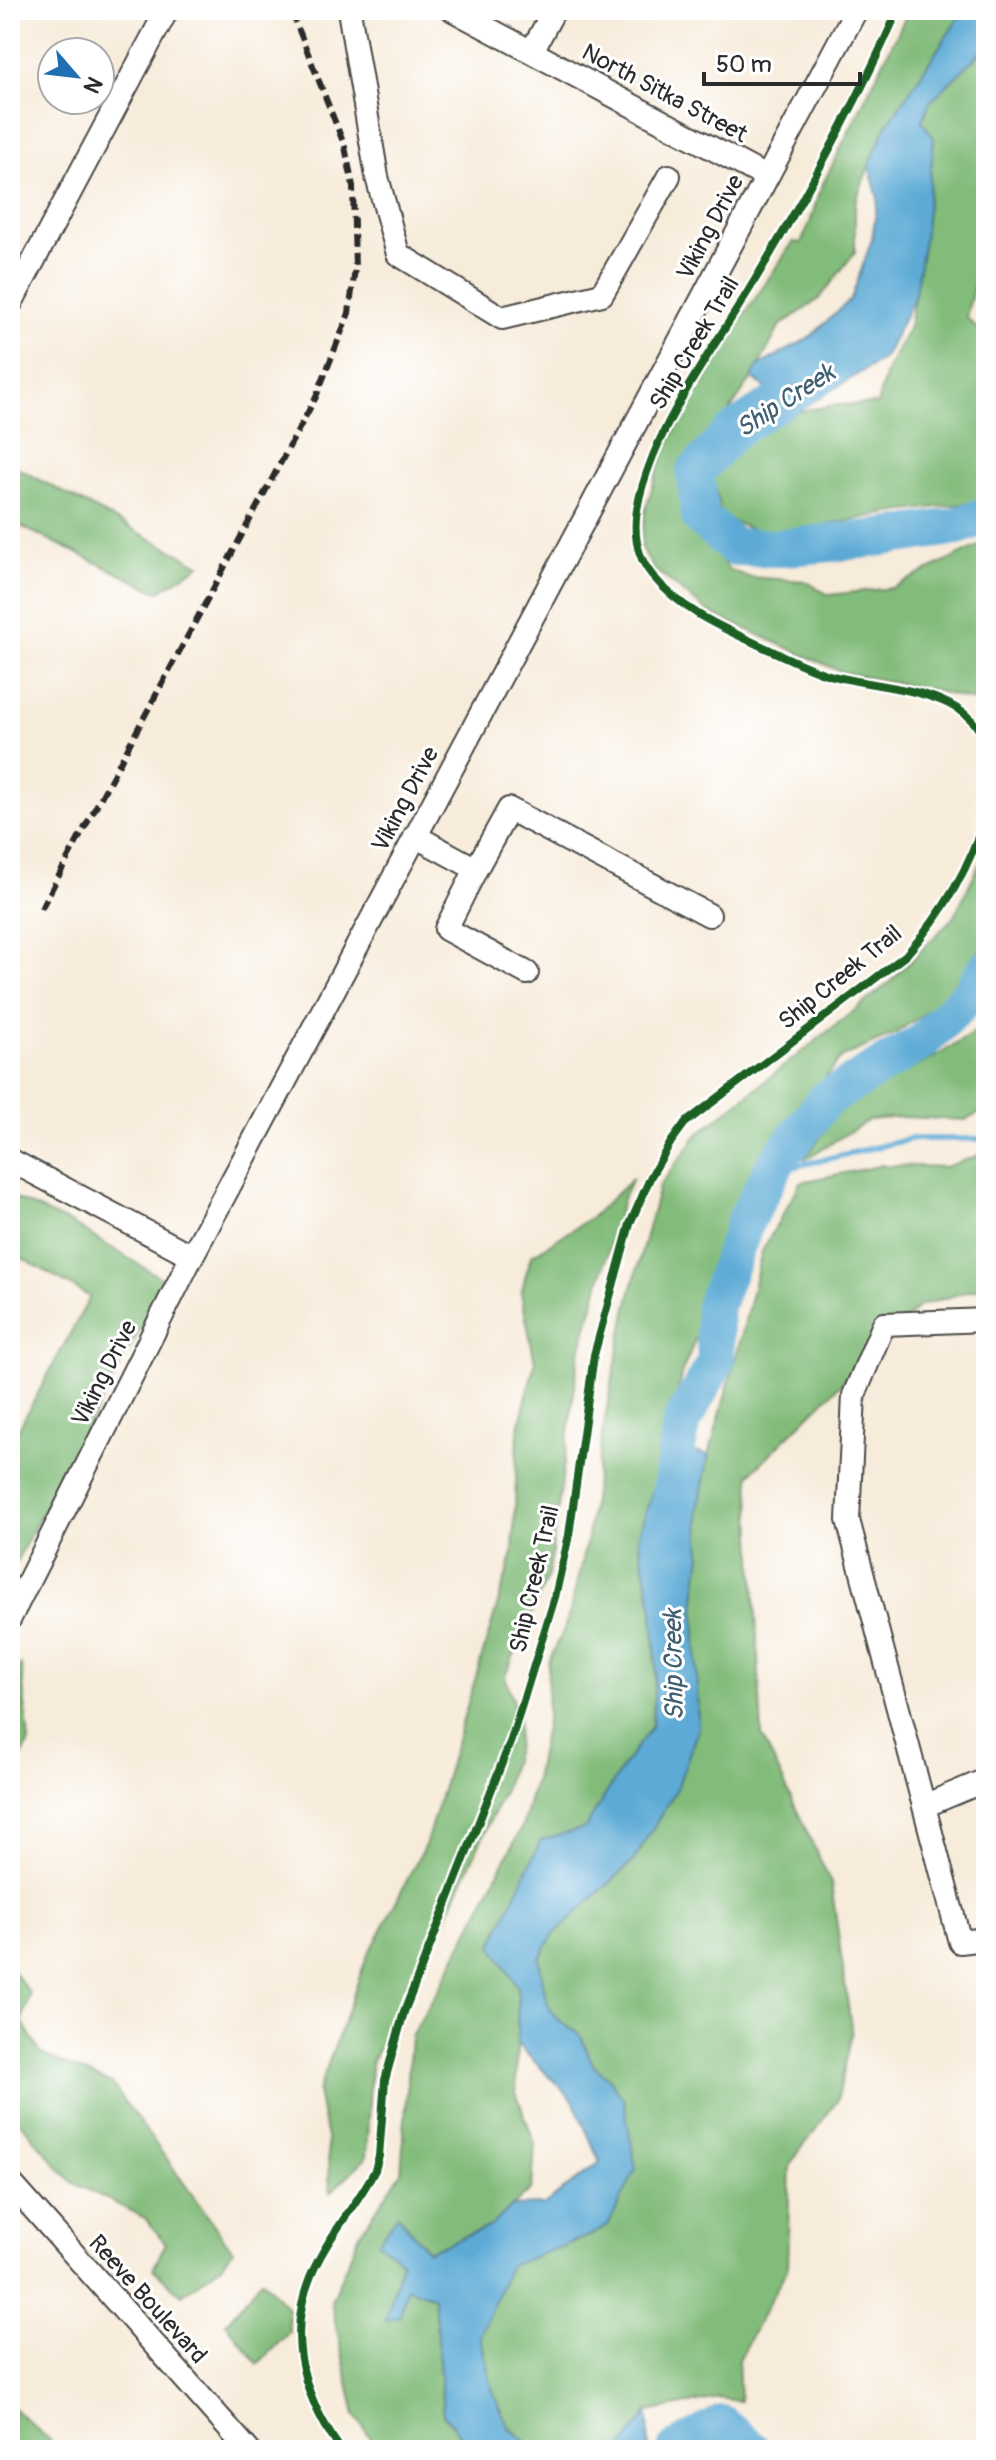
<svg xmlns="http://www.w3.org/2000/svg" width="996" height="2460" viewBox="0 0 996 2460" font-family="Pangolin,sans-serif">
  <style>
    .forest { fill: #82bc7a; stroke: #567452; stroke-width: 2 }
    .water { fill: #5caad5; stroke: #446a80; stroke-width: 2 }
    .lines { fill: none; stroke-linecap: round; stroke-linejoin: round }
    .stream { stroke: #5caad5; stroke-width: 6 }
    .river { stroke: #5caad5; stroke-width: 38 }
    .minor-casing { stroke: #4a4845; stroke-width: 26 }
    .minor { stroke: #fff; stroke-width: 22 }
    .rail { stroke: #2b2b2b; stroke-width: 6; stroke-dasharray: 12 6; stroke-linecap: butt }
    .cycleway-casing { stroke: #fff; stroke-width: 13 }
    .cycleway { stroke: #1b5e20; stroke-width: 8 }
    .labels { text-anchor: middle; stroke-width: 6; stroke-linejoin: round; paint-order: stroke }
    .street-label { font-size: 24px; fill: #2b2b2b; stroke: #fff }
    .water-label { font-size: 26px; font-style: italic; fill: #3f5e6f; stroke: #fff }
  </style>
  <rect width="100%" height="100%" fill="#fff"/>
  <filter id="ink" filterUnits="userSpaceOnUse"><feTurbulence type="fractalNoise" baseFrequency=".0125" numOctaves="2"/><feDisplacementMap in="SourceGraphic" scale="16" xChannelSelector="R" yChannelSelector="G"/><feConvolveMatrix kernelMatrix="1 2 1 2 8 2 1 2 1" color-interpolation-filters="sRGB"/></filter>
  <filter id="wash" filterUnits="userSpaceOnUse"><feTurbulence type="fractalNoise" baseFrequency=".006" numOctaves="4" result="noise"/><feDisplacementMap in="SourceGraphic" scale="32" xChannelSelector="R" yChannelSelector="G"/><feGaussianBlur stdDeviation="1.8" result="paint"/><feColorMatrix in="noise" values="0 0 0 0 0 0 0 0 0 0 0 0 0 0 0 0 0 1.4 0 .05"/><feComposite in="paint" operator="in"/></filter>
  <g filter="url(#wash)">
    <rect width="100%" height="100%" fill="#f7ebd9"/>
    <path class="forest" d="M909 10H964L886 127 869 166 855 203V252L819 299 780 326 752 378 724 419 693 455 685 489 691 519 729 570 749 577 805 581 829 595 892 588 986 542V704L929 689 842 672 708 612 653 568 641 546 646 507 666 445 742 318 793 242 801 243 810 223 819 192Z
      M986 47V238L966 317 986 338V501L889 513 767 536 722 517 713 479 722 454 798 411 839 405 877 404 887 369 909 327 924 240 934 138 922 122 930 102Z
      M10 464 200 565 158 592 10 521Z
      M986 850V941L949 996 896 1033 841 1058 778 1138 727 1235 703 1320 681 1375 667 1446 638 1537 653 1610 656 1665 652 1726 624 1765 585 1828 493 1945 518 1987 516 2092 535 2144 532 2188 491 2226 428 2251 398 2215 402 2261 400 2316 407 2287 434 2297 443 2414 473 2450H379L355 2415 331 2301 360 2233 401 2173 411 2037 442 1983 522 1827 536 1775 547 1716 548 1663 568 1621 588 1534 605 1418 627 1307 659 1187 698 1134 889 983 954 917Z
      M986 1020V1110L966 1120 902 1117 869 1120 804 1160 844 1103 935 1057 976 1031Z
      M986 1153V1286L919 1306 749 1475 762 1736 831 1883 852 2034 837 2101 790 2164 787 2269 738 2360 740 2401 718 2398 648 2412 620 2450H536L510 2428 493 2392 480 2335 509 2266 589 2236 608 2226 609 2079 593 2065 580 2034C541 2014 547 1998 539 1959L553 1935 633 1861 677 1788 698 1729 695 1597 701 1554 698 1511 709 1455 738 1350 762 1251 801 1182 883 1165 945 1167Z
      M633 1178 623 1198 579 1355 549 1573 505 1676 518 1715 517 1746 504 1790 448 1913 371 2063 366 2158 330 2193 327 2138 318 2092 368 1954 376 1941 426 1843 513 1553 518 1432 535 1362 521 1293 531 1256 593 1216Z
      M10 1196 72 1224 166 1281 10 1573V1445L90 1297 10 1251Z
      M21 1665 29 1742 10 1781V1677Z
      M10 1967 30 1994 22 2021 41 2054 112 2084 233 2251 221 2266 182 2295 153 2269 166 2243 145 2218 70 2181 10 2110Z
      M262 2279 288 2309 289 2332 258 2364 226 2323Z
      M10 2405 60 2450H10Z"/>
    <path class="water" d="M964 10H986V47L930 102 922 121 934 138 924 240 914 298 884 358 798 411 752 378 758 366 809 338 851 299 872 239 878 198 869 166 886 127Z
      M667 1446 709 1455 698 1511 701 1554 695 1597 698 1729 677 1788 633 1861 553 1935 539 1959C547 1998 541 2014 580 2034L593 2065 609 2079 623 2098 636 2169 608 2226 589 2236 509 2266 480 2336 493 2392 509 2428 536 2450H473L443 2414 434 2297 407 2287 400 2316 385 2321 402 2261 378 2242 398 2215 428 2251 491 2226 512 2206 544 2205 600 2162 573 2100 517 2044 518 1987 492 1945 541 1840 585 1828 624 1765 652 1726 656 1665 653 1610 638 1537Z
      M648 2412 649 2450H620Z"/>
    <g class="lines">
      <path class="stream" d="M771 1172 910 1139H980L986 1136"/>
      <path class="river" d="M823 373 733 431 695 472 700 517 734 547 779 548 870 539 954 527 986 516
        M670 1498 681 1423 716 1361 714 1308 747 1218 776 1163 826 1099 922 1042 968 996 986 969
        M676 2450 722 2424 752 2450"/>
    </g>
  </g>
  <g filter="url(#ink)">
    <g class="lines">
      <defs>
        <path id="minor" d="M349 10 377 177 398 254 502 318 602 294 669 176
          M453 10 766 177
          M532 51 554 10
          M10 305 167 10
          M415 836 476 869 509 809 709 915
          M476 869 446 929 527 973
          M10 1160 192 1256
          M986 1320 884 1324 854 1395 848 1520 960 1942 986 1939
          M10 1618 192 1256 856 10
          M924 1806 986 1780
          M10 2182 248 2450"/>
      </defs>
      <use href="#minor" class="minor-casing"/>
      <use href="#minor" class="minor"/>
      <path class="rail" d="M41 909 316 397 349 313 355 269 353 186 345 147 291 10"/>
      <defs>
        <path id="cycleway" d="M898 10C855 108 803 201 747 293 713 349 668 410 647 472 635 506 627 545 652 575 680 609 718 626 757 644 779 654 801 665 823 673 873 690 968 684 986 745
          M341 2450C299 2391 283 2325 319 2259 335 2228 359 2201 375 2170L379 2156 385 2080 404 2012 511 1740 555 1597 569 1535 594 1355 630 1224 651 1176 671 1142 685 1123 906 955C944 912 970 868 986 813"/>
      </defs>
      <use href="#cycleway" class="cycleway-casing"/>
      <use href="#cycleway" class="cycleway"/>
    </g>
  </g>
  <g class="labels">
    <g class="street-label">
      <text transform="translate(665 93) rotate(28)" y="8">North Sitka Street</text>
      <text transform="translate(710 227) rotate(-62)" y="8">Viking Drive</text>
      <text transform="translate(694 343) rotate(-59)" y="8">Ship Creek Trail</text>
      <text transform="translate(405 799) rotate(-62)" y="8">Viking Drive</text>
      <text transform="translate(840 977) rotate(-39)" y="8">Ship Creek Trail</text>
      <text transform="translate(104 1373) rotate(-63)" y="8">Viking Drive</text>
      <text transform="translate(534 1579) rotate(-77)" y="8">Ship Creek Trail</text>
      <text transform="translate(148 2299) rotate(48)" y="8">Reeve Boulevard</text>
    </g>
    <g class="water-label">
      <text transform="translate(785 400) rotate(-33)" y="9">Ship Creek</text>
      <text transform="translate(673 1665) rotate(-91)" y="9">Ship Creek</text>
    </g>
  </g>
  <rect width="996" height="2460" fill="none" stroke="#fff" stroke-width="40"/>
  <g transform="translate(76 76) rotate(118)"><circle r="38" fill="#ffffff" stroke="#aaaaaa" stroke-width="2"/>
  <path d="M0-6L14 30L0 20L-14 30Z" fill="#1f6fb2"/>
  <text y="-12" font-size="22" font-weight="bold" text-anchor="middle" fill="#2b2b2b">N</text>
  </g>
  <path d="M704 72v12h156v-12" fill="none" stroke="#2b2b2b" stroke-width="4"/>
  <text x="716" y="72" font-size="24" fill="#2b2b2b" stroke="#ffffff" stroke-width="6" paint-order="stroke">50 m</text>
</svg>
